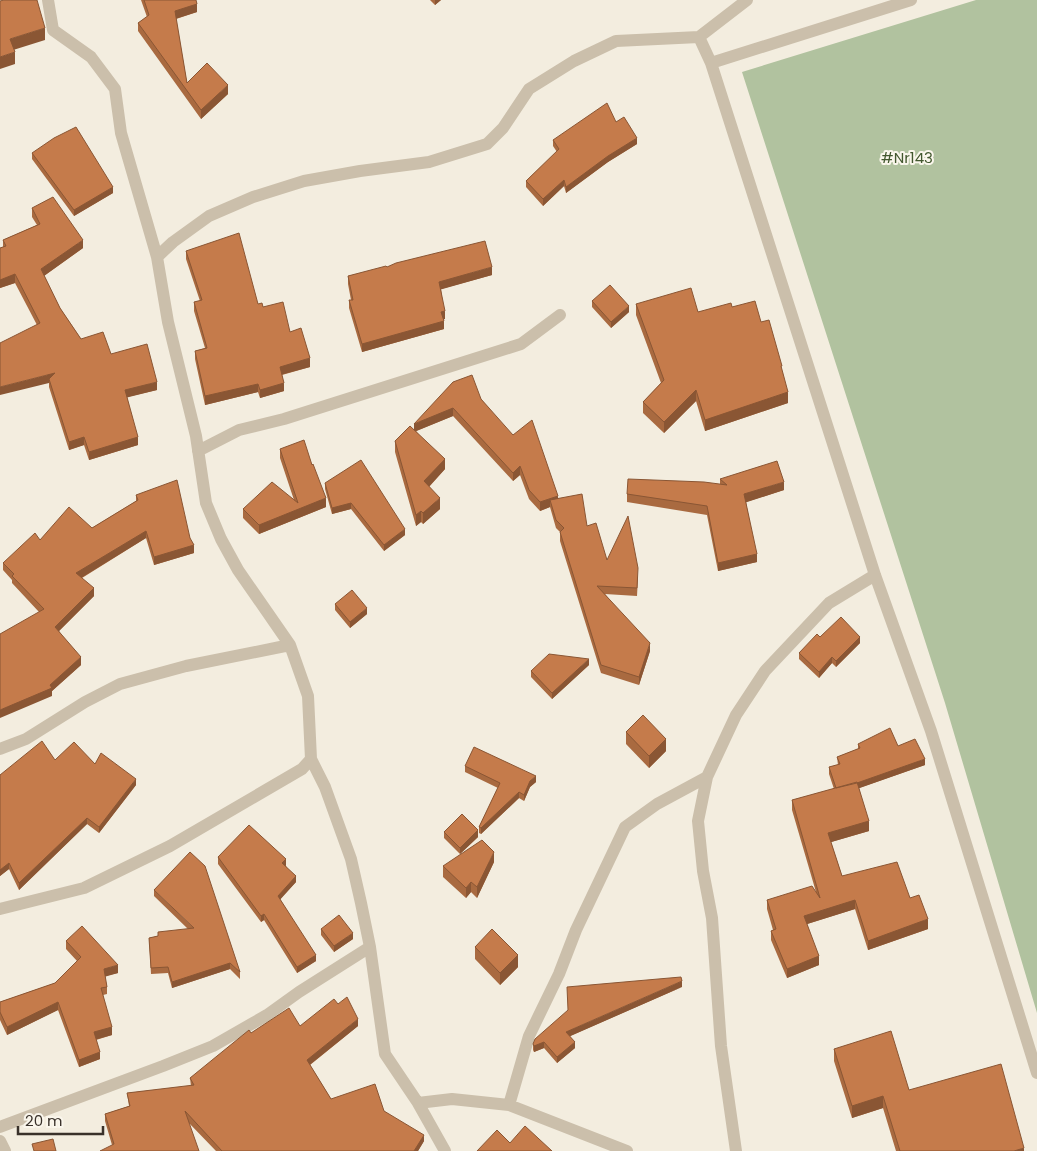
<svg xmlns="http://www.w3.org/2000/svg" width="1037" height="1151" viewBox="0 0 1037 1151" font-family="Poppins,sans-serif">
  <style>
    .park { fill: #b1c29f }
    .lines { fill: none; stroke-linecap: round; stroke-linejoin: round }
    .street { stroke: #cbbfab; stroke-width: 12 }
    .wall { fill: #a96a40 }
    .shaded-wall { fill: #8a5634 }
    .building { fill: #c57b4b; stroke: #8a5634 }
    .labels { text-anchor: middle; stroke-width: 4; stroke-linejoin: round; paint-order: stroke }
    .park-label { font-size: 15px; fill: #42572e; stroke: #faf6ec }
  </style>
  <rect width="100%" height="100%" fill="#f3eddf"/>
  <path class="park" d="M976 0H1037V1013L945 703 742 72Z"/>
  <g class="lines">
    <path class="street" d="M48 0 53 30 91 57 115 89 121 133 157 257
      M699 37 711 63 875 575 931 731 1037 1073
      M711 63 911 0
      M198 451 239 430 284 419 521 344 560 315
      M0 749 26 739 85 702 120 684 186 666 290 645
      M0 909 84 888 170 846 302 769 311 759
      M418 1103 452 1099 509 1105 627 1151
      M509 1105 529 1036 559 974 576 930 625 827 657 804 707 777
      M0 1127 163 1066 213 1046 267 1015 299 992 370 947
      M0 1141 5 1151
      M445 1151 418 1103 385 1054 370 947 361 903 351 859 325 787 311 759 308 696 290 645 238 570 221 539 206 503 196 436 168 322 157 257 173 242 209 216 253 197 304 181 360 171 429 162 487 144 503 128 529 89 574 61 616 41 699 37 747 0
      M736 1151 721 1046 712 918 703 871 698 821 707 777 736 715 765 671 829 603 875 575"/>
  </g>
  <path class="wall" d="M141 0H196L197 12 176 19 187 83 228 94 201 119 138 31V23L147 17Z
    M430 0H441L435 5Z
    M616 122 637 144 608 162 566 193 564 186 543 206 526 187V181L557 152 553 146V140Z
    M32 153 113 193 74 216 32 159Z
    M32 208 83 248 44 276 60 308 81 339 111 354 157 390 127 397 138 445 89 460 84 445 69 450 49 387V383L37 325 15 283 0 288V248L3 247V240L37 225 32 217Z
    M186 251 258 304 263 307 290 332 310 367 282 375 284 391 260 398 258 392 205 405 195 359V351L205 348 194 311V302L200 301 186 259Z
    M387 267 492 275 441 289 445 319H443L444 329 362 352 349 308V300H351L348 284V276Z
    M592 301 629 312 611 328 592 307Z
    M636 304 698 312 732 307 761 322 782 371 788 403 705 431 696 401 664 433 643 413V402L661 383 636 315Z
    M453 382 481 399 558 498 587 526 607 560 638 577 637 596 605 594 650 651 639 685 601 673 560 541V532L556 528 550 507 540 511 529 499 520 475 513 481 453 416 416 431 445 469 429 487 440 509 423 524 421 522 416 526 395 452V441L414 429Z
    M280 449 326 507 259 534 243 518V509L294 500 280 458Z
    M720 479 784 490 746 502 757 562 718 571 707 515 627 502V494L720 484Z
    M325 483 405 535 384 551 351 509 332 514 325 489Z
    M136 495 190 538 194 553 154 565 146 538 82 578 94 596 59 631 81 665 52 691V696L39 612 12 583V580L3 570V563L40 540 92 528 136 501Z
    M335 604 367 614 350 628 335 610Z
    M820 637 860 643 836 667 832 663 819 678 799 659V653Z
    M589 665 552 699 531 677V671Z
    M626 732 666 751 649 768 626 744Z
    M858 744 898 746 925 765 859 788 869 831 831 842 842 876 910 898 928 929 868 950 855 909 807 924 819 965 787 978 771 940V931L773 930 767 909V900L816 892 792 810V800L834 789 829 774V767L838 765 837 757 858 749Z
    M55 760 95 764 136 785 99 833 87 824 19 890 9 869 0 876V775Z
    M465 766 536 782 530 787 524 801 519 798 481 834 479 833V827L498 788 465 772Z
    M444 832 478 837 460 854 444 838Z
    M218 857 286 865V866L296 882 280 899 316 961 297 973 264 920 261 922 218 864Z
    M494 862 477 898 471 892 466 898 443 877V866Z
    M154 890 240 972V979L230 969 172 988 168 973 151 974 149 938 188 929 154 896Z
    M321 929 353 939 334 952 321 935Z
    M66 941 118 973 105 976 107 987V994L103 995 112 1035 96 1040 100 1059 79 1067 58 1010 7 1035 0 1020V1002L55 983 77 961 66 949Z
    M475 947 518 967 500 985 475 959Z
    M682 987 570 1036 575 1048 557 1063 544 1048 534 1052 533 1050V1044Z
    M300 1026H358L310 1065 331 1099 384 1111 424 1141 418 1151H216L188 1122 112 1145 105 1121V1114L129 1106 127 1093 191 1086 190 1078 251 1033Z
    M834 1049 909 1090 1024 1151H896L883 1108 852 1118 834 1061Z"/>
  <path class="shaded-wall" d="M435 0H441L435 5Z
    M197 4V12L175 19V11Z
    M45 28V40L10 51V39Z
    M15 52V64L0 69V57Z
    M228 85V94L201 119V110Z
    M637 138V144L608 162 566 193V187L608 156Z
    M564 180V186L543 206V199Z
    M113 187V193L74 216V210Z
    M83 240V248L41 278V269Z
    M492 267V275L439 290V282Z
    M15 274V283L0 288V280Z
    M629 306V312L611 328V322Z
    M445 311V319L441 320V312Z
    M444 321V329L362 352V344Z
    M310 358V367L280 375V367Z
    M55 373 49 379V383L0 395V387Z
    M157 382V390L125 398V390Z
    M284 383V391L260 398V390Z
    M258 384V392L205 405V396Z
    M696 390V401L664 433V422Z
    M788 392V403L705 431V420Z
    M453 408V416L414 432V424Z
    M84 437V445L69 450V442Z
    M138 437V445L89 460V452Z
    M445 459V469L424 492V481Z
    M520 466V475L513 481V473Z
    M784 482V490L744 503V494Z
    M558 496V504L550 500V507L540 511V502Z
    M326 498V507L259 534V525Z
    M440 498V509L423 524V513Z
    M351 503V509L332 514V508Z
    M421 511V522L416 526V515Z
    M405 529V535L384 551V545Z
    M146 531V538L76 581V573Z
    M194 545V553L154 565V557Z
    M757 554V562L718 571V563Z
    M94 588V596L55 635V627Z
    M367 608V614L350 628V622Z
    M860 637V643L836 667V661Z
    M650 643V651L639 685V677Z
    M81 657V665L52 691V696L0 718V710L50 685Z
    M832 657V663L819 678V672Z
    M589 659V665L552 699V693Z
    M666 739V751L649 768V756Z
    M925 759V765L837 796V790Z
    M536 776V782L530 787 524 801V795L530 781Z
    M136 779V785L99 833V827Z
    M519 792V798L481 834V828Z
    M87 818V824L19 890V883Z
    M869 821V831L828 843V833Z
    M478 830V837L460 854V848Z
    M494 852V862L477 898V887Z
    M286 859V865L282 869V863Z
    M9 863V869L0 876V870Z
    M296 876V882L278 902V896Z
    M471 882V892L466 898V888Z
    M855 900V909L804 925V916Z
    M264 914V920L261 922V916Z
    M928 919V929L868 950V941Z
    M353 933V939L334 952V946Z
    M316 955V961L297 973V967Z
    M518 955V967L500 985V973Z
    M819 956V965L787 978V969Z
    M230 963V969L172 988V982Z
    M118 965V973L104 977V969Z
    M682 981V987L566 1038V1032Z
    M58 1002V1010L7 1035V1027Z
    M358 1019V1026L307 1067V1060Z
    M112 1027V1035L94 1040V1032Z
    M544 1042V1048L534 1052V1046Z
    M575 1042V1048L557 1063V1057Z
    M100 1052V1059L79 1067V1060Z
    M883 1096V1108L852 1118V1106Z
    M424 1135V1141L418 1151H414Z
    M1024 1148V1151H1014Z"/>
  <path class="building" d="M4 0H37L45 28 10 39 15 52 0 57V1Z
    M144 0H196L197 4 175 11 187 83 207 63 228 85 201 110 138 23 149 15Z
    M607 103 616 122 624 117 637 138 608 156 566 187 564 180 543 199 526 181 559 149 553 140Z
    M76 127 113 187 74 210 32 153 54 138Z
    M53 197 83 240 41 269 60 308 81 339 103 332 111 354 147 344 157 382 125 390 138 437 89 452 84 437 69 442 49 379 55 373 0 387V343L40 323 15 274 0 280V248L6 246 3 240 40 224 32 208Z
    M239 233 258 304 262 303 263 307 283 302 290 332 301 328 310 358 280 367 284 383 260 390 258 384 205 396 195 351 207 348 194 302 202 300 186 251Z
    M485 241 492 267 439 282 445 311 441 312 444 321 362 344 349 300H353L348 276 386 266 387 267 396 263Z
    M610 285 629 306 611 322 592 301Z
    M691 288 698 312 731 303 732 307 755 301 761 322 769 320 782 366H781L788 392 705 420 696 390 664 422 643 402 664 380 636 304Z
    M472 375 481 399 513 435 532 420 558 496 540 502 529 490 520 466 513 473 453 408 414 424 453 382Z
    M410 426 445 459 424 481 440 498 423 513 421 511 416 515 395 441Z
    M304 440 312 465 313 464 326 498 259 525 243 509 272 482 298 503 280 449Z
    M361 460 405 529 384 545 351 503 332 508 325 483Z
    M777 461 784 482 744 494 757 554 718 563 707 506 627 494 628 479 704 482 727 485 720 479Z
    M177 480 190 538 194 545 154 557 146 531 76 573 94 588 55 627 81 657 50 685 52 688 0 710V634L44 609 12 576 14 574 3 563 35 533 40 540 69 507 92 528 138 500 136 495Z
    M582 494 587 526 596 523 607 560 628 516 638 568 637 588 597 586 650 643 639 677 601 665 560 532 564 528 556 520 550 500Z
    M352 590 367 608 350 622 335 604Z
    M841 617 860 637 836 661 832 657 819 672 799 653 817 634 820 637Z
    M549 654 589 659 552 693 531 671Z
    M643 715 666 739 649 756 626 732Z
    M890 728 898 746 915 739 925 759 857 783 836 788 829 767 840 764 837 757 860 748 858 744Z
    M42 741 55 760 74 742 95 764 101 753 136 779 99 827 87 818 19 883 9 863 0 870V775Z
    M474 747 536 776 530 781 524 795 519 792 481 828 479 827 500 783 465 766Z
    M857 782 869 821 828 833 842 876 897 862 910 898 919 895 928 919 868 941 855 900 804 916 819 956 787 969 771 931 776 929 767 900 812 886 820 898 792 800Z
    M462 814 478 830 460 848 444 832Z
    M249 825 286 859 282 863 296 876 278 896 316 955 297 967 264 914 261 916 218 857Z
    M482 840 494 852 477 887 471 882 466 888 443 866Z
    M190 852 205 866 240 972 230 963 172 982 168 967 151 968 149 938 158 936V932L194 928 154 890Z
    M339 915 353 933 334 946 321 929Z
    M82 926 118 965 104 969 107 987 101 988 112 1027 94 1032 100 1052 79 1060 58 1002 7 1027 0 1012V1002L55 983 81 957 66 941Z
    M492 929 518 955 500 973 475 947Z
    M681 977 682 981 566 1032 575 1042 557 1057 544 1042 534 1046 533 1044 535 1039 568 1010 567 987Z
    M347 997 358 1019 307 1060 331 1099 375 1084 384 1111 424 1135 414 1151H222L185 1111 199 1151H100L114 1144 105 1114 130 1106 127 1093 194 1085 190 1078 249 1030 251 1033 289 1008 300 1026 334 999 338 1004Z
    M891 1031 909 1090 1001 1064 1024 1148 1014 1151H900L883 1096 852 1106 834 1049Z
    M525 1126 552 1151H477L497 1130 510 1143Z
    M53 1139 56 1151H34L32 1144Z"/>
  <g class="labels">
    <g class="park-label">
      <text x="907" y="163">#Nr143</text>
    </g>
  </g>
  <path d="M18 1126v8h85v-8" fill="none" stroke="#39312a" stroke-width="2.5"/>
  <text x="25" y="1126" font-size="15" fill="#39312a" stroke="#faf6ec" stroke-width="4" paint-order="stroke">20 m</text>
</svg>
